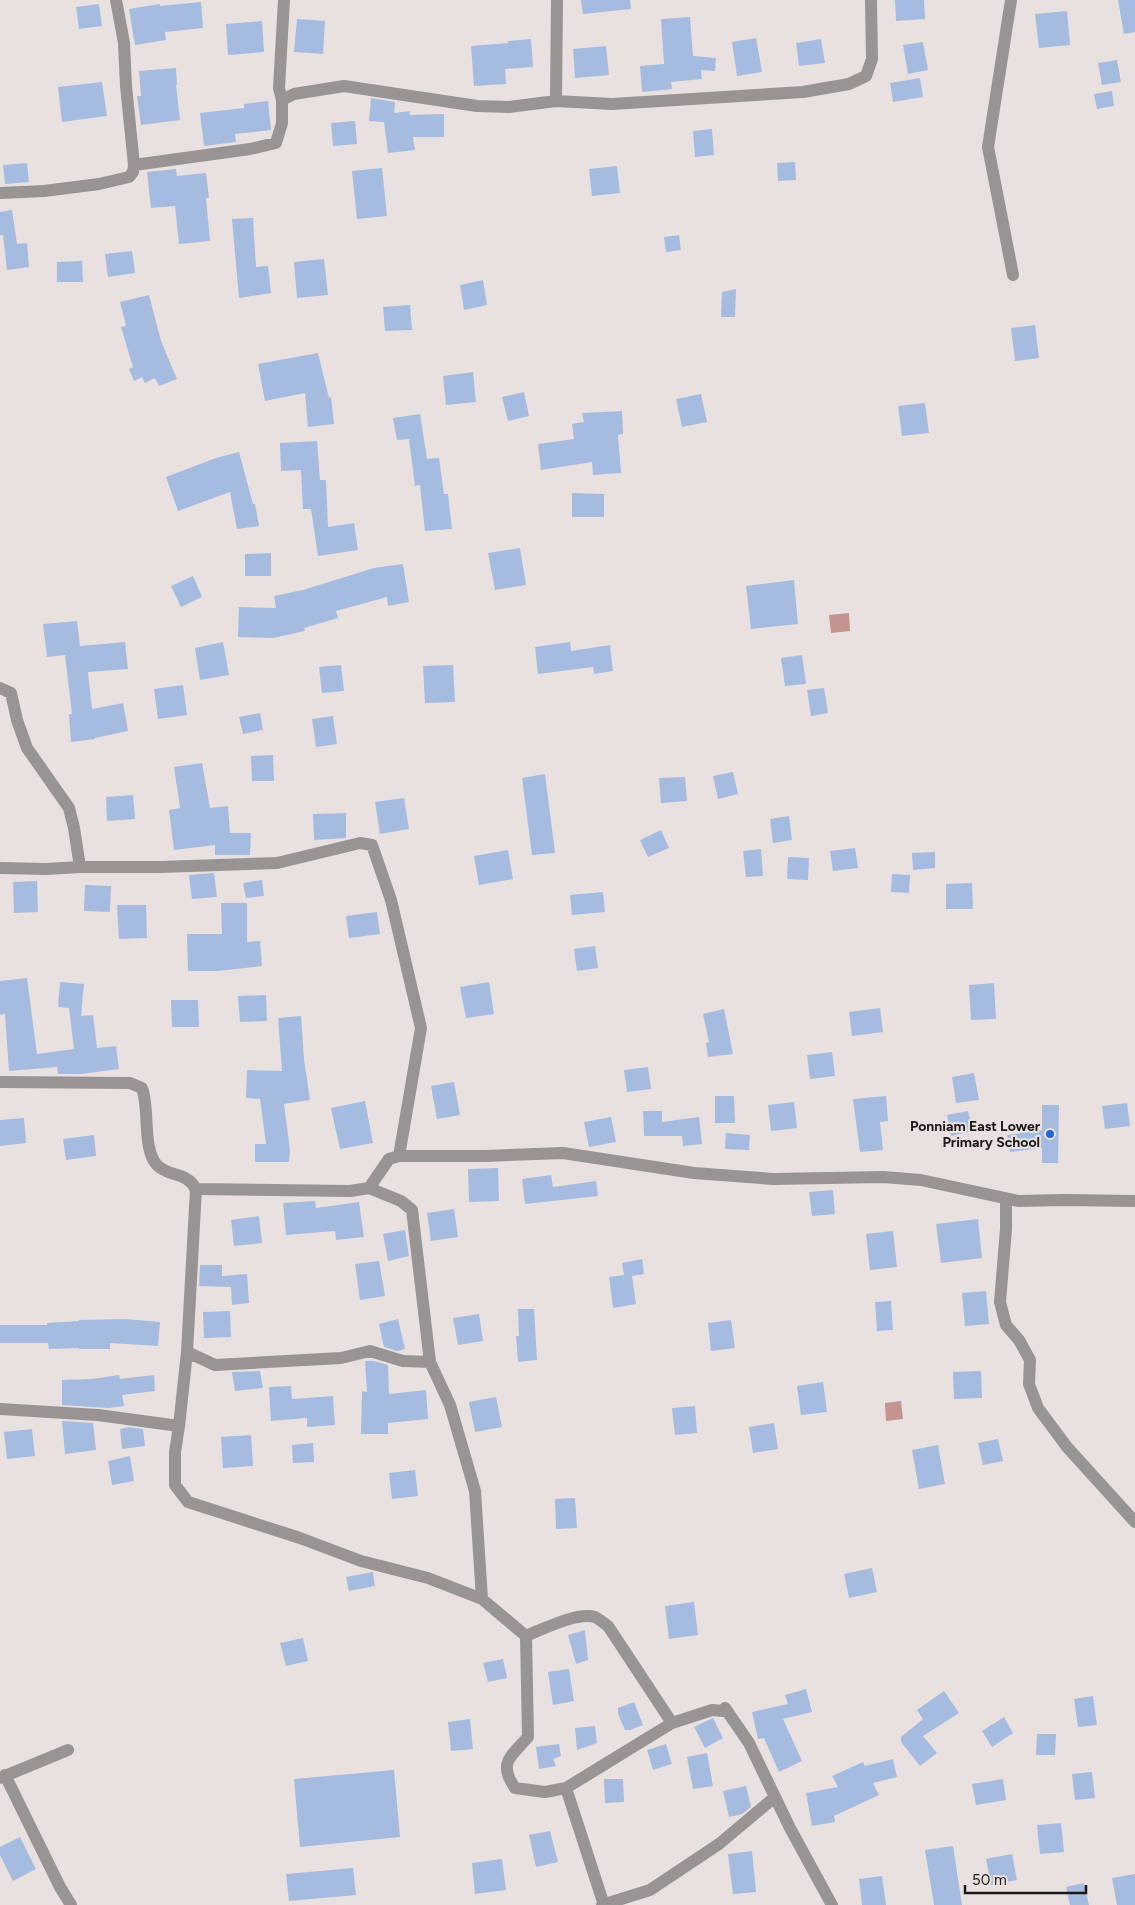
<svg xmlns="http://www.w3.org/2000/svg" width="1135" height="1905" viewBox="0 0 1135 1905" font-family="Figtree,sans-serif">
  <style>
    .water { fill: #c39490 }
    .building { fill: #a5bce0 }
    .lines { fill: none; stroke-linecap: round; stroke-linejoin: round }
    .minor { stroke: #989494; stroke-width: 12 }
    .tertiary { stroke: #989494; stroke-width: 12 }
    .poi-dot { fill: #2367d3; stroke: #e9e1e0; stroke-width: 2 }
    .labels { text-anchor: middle; stroke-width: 4; stroke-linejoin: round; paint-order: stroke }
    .poi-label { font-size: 14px; font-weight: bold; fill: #1c1919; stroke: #e9e1e0; text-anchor: end }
  </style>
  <rect width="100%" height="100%" fill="#e9e1e0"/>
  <path class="water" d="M849 613 850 631 831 633 829 615Z
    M901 1401 903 1419 886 1421 885 1403Z"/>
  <path class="building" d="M581 0H630L631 9 583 14Z
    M895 0H924L925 19 896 21Z
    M1118 0H1135V32L1124 34Z
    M201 2 203 28 165 32 166 40 135 45 129 9 160 4V6Z
    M99 4 102 26 79 29 76 7Z
    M1067 11 1070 45 1039 48 1035 14Z
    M690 17 693 56 716 58 715 71 701 70 702 79 671 82 672 89 642 92 640 66 664 64 661 19Z
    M297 19 325 21 323 54 294 52Z
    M262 21 264 52 228 55 226 24Z
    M756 38 762 72 737 76 732 42Z
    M531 39 533 67 505 69 506 84 474 86 471 46 508 43V41Z
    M821 39 825 63 799 66 796 43Z
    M923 42 928 70 908 74 903 45Z
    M606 46 609 75 575 78 573 49Z
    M1117 60 1121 82 1102 85 1098 63Z
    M176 68 177 85H176L180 120 141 125 137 96H141L139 71Z
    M920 78 923 97 893 102 890 83Z
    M102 82 107 116 62 122 58 87Z
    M1112 91 1114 106 1097 109 1094 94Z
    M371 98 395 102 394 113 410 111V115L444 114V137H413L415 150 388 153 384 122 369 121Z
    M268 101 271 130 235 134 236 142 204 146 200 113 244 108V104Z
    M355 121 357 144 333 146 331 123Z
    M712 129 714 155 695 157 693 131Z
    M795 162 796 180 778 181 777 163Z
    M27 163 29 182 5 184 3 165Z
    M617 166 620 193 592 196 589 169Z
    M382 168 387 216 357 219 352 171Z
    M176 169 177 176 206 173 209 198H206L210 241 179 244 175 206 151 208 147 172Z
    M12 210 17 244 27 243 29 267 7 270 3 235H0V212Z
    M253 218 256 267 268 266 271 293 239 298 232 219Z
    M679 235 681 250 666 252 664 237Z
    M132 251 135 273 108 277 105 254Z
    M324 259 328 295 297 298 294 262Z
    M82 261 83 282H57V262Z
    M483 280 487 305 464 310 460 285Z
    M736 289 735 317H721L722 292Z
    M149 295 161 341 177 379 159 386 155 378 145 383 142 377 134 381 129 369 133 367 121 327 126 326 120 302Z
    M410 305 412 330 385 331 383 307Z
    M1035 325 1039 358 1015 361 1011 328Z
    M318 353 329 398 331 397 334 424 308 427 305 393 265 401 258 364Z
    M473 372 476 402 446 405 443 376Z
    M524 392 529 416 508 421 502 397Z
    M701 394 707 422 682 427 676 399Z
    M925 403 929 433 902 436 898 406Z
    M622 411 623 434 618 435 621 473 593 475 592 462 541 470 538 444 574 439 572 424 584 422 582 413Z
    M420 414 427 459 439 458 444 494H448L452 529 425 531 420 485 415 486 409 439 397 440 393 418Z
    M317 441 320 480H326L328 527 354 523 358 550 318 556 311 509H303L301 470 281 471 280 443Z
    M239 452 253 504H255L259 526 237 529 230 492 178 511 166 477 216 458Z
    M572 493 604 494V517H572Z
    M520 548 526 585 495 590 488 553Z
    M271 553V576H245V554Z
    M403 564 409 602 388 606 387 597 336 611 338 618 304 628 305 631 273 638 238 637 239 607 276 608 274 596 303 590 374 568Z
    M193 576 202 597 181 607 171 586Z
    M794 580 798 624 751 629 746 586Z
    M77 621 80 646 125 642 128 669 88 672 92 709 123 703 128 731 95 738V739L71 742 69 714H72L65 655 47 657 43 624Z
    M223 642 229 675 200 680 195 648Z
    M570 642 571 651 610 645 613 671 594 674 593 667 538 674 535 647Z
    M802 655 806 684 785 686 781 658Z
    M341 665 344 691 322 693 319 667Z
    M453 665 455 702 425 703 423 666Z
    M183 685 187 715 158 719 154 689Z
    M824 688 828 713 811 716 807 690Z
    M260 713 263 730 243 734 239 717Z
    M333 716 337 744 316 747 312 719Z
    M273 755 274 781H252L251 756Z
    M202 763 210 808 228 806 230 833H251L250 855H215V845L174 850 169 810 180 808 174 767Z
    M733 772 738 794 718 799 713 776Z
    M545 774 555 853 532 855 522 778Z
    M685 777 687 801 661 803 659 778Z
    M133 795 135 819 107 821 106 797Z
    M404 798 409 829 380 834 375 802Z
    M346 813V838L314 840 313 814Z
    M789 816 792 840 773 843 770 819Z
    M661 830 669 848 648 857 640 840Z
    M855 848 858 868 833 871 830 851Z
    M761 849 763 876 746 877 743 851Z
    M508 850 513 879 479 885 474 856Z
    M935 852V868L913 870 912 853Z
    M788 857 809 858 808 880 787 879Z
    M214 873 217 897 192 899 189 875Z
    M892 874 910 875 909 893 891 892Z
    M262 880 264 896 246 898 243 883Z
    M37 881 38 912 14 913 13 882Z
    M972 883 973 909H946V884Z
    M85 885 111 886 110 912 84 911Z
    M603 892 605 912 572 915 570 895Z
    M221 903H247V942L260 941 262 966 218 971H188L187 934H222Z
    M117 905H146L147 938 119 939Z
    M377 912 380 934 349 938 346 916Z
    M595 946 598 968 577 971 574 949Z
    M27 978 37 1054 74 1049 69 1008 58 1007 60 982 84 984 81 1016 93 1015 97 1048 116 1046 119 1069 81 1074H58L57 1067 9 1071 5 1014 0 1015V981Z
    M489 982 494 1014 466 1018 460 987Z
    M994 983 996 1019 971 1020 969 985Z
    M266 995 267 1021 240 1022 238 996Z
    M171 1000H198L199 1027H172Z
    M880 1008 883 1032 852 1036 849 1012Z
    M724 1009 733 1054 708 1057 706 1043 709 1042 703 1014Z
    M301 1016 304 1059 310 1100 284 1104 290 1150 289 1162H255V1144H266L260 1099 246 1098 247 1070 282 1071 278 1018Z
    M832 1052 835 1076 810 1079 807 1055Z
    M648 1067 651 1089 627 1092 624 1070Z
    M974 1073 979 1100 956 1103 952 1077Z
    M454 1082 460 1115 437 1119 431 1086Z
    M715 1096H734L735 1123H715Z
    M886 1096 888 1121 880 1122 883 1150 860 1152 853 1099Z
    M365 1101 373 1143 340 1149 331 1108Z
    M794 1102 797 1128 771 1131 768 1105Z
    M1127 1103 1130 1126 1105 1129 1102 1106Z
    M1042 1105H1059L1058 1163H1042V1148L1010 1152 1007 1135 1042 1130Z
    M643 1111H662V1122L699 1117 702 1144 683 1146 682 1136H644Z
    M968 1111 973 1131 951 1136 947 1115Z
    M611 1117 616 1142 589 1147 584 1122Z
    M24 1118 26 1143 0 1146V1120Z
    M726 1133 750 1135 749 1150 725 1149Z
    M94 1135 96 1156 66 1160 63 1139Z
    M498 1168 499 1201 469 1202 468 1169Z
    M551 1175 553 1187 596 1181 598 1196 525 1204 522 1179Z
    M833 1190 835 1214 812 1216 809 1192Z
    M315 1201 316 1208 359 1202 364 1237 336 1240 335 1231 286 1235 283 1203Z
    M454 1209 458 1237 431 1241 427 1213Z
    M259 1216 262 1243 234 1246 231 1220Z
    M978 1219 982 1258 941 1263 936 1224Z
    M405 1230 409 1256 388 1261 383 1234Z
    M893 1231 897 1267 870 1270 866 1234Z
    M642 1259 644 1274 632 1276 636 1304 613 1308 609 1277 624 1275 622 1263Z
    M379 1261 385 1296 360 1300 355 1264Z
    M200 1265H222V1276L247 1274 249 1303 232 1305 231 1287 199 1286Z
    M986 1291 989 1324 965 1326 962 1293Z
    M891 1301 893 1330 877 1331 875 1302Z
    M518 1309H534L537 1360 518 1362 516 1336H519Z
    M230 1311 231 1337 204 1338 203 1312Z
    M479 1314 483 1341 458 1345 453 1318Z
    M125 1319 160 1322 158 1346 110 1343V1349H79V1348L49 1349 48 1343H0V1325H47V1323L79 1321V1320Z
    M398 1319 405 1349 397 1351 384 1347 379 1324Z
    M731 1320 735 1348 711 1351 708 1323Z
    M365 1361H374L388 1365 389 1394 426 1390 428 1419 388 1423V1434H361L362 1391 367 1392Z
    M260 1371 263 1388 235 1391 232 1372Z
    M981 1371 982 1398 954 1399 953 1372Z
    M119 1375 120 1379 154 1375 155 1391 122 1395 124 1406 109 1408 62 1405V1380L92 1379Z
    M823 1382 827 1412 801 1415 797 1386Z
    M291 1386 292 1399 333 1396 335 1425 307 1427V1418L271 1421 269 1387Z
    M496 1397 502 1427 475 1432 469 1402Z
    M695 1406 697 1433 675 1435 672 1408Z
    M62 1421 93 1423 96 1450 65 1454Z
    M774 1423 778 1449 753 1453 749 1427Z
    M129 1427 143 1429 145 1446 122 1449 120 1429Z
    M32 1429 35 1456 7 1459 4 1432Z
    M251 1435 253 1466 223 1468 221 1437Z
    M998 1439 1003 1461 983 1465 978 1443Z
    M313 1443 314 1462 293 1463 292 1445Z
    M938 1445 945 1484 919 1489 912 1450Z
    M130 1456 134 1481 112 1485 108 1461Z
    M415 1470 418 1496 392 1499 389 1473Z
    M575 1498 577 1528 556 1529 555 1499Z
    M872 1568 877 1592 849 1598 844 1574Z
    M373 1572 375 1586 349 1591 346 1577Z
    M694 1602 698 1635 669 1639 665 1606Z
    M585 1630 588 1660 576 1664 568 1635Z
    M303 1638 308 1661 286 1666 280 1643Z
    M503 1659 507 1678 488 1682 483 1663Z
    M569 1669 574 1701 553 1705 548 1672Z
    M806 1689 812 1712 783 1719 802 1761 779 1772 764 1738 758 1739 752 1712 788 1704 785 1695Z
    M944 1691 959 1713 923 1736 937 1753 920 1766 901 1742V1737L923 1719 917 1710Z
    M1093 1696 1097 1725 1078 1727 1074 1699Z
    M634 1702 643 1725 630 1730H625L618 1714V1708Z
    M1004 1717 1013 1733 992 1747 982 1731Z
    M713 1718 723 1738 705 1748 694 1727Z
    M470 1719 473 1749 451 1751 448 1722Z
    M595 1726 597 1743 577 1750 575 1728Z
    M1037 1734H1056L1055 1755H1036Z
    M559 1744 561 1756 553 1759 556 1766 539 1769 536 1747Z
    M666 1744 672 1764 653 1770 647 1750Z
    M707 1753 713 1786 693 1789 687 1757Z
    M893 1759 897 1777 873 1783 879 1795 834 1816 835 1822 812 1826 806 1793 838 1787 832 1776 863 1762 865 1766Z
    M394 1770 400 1837 300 1847 294 1779Z
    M1092 1772 1095 1798 1075 1800 1072 1774Z
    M604 1779H623L624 1802 605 1803Z
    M1003 1779 1006 1800 976 1805 972 1784Z
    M746 1786 751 1807 742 1814 729 1817 723 1791Z
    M1061 1823 1064 1852 1040 1854 1037 1825Z
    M550 1831 558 1862 536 1867 529 1835Z
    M20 1837 36 1869 13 1881 0 1855V1847Z
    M953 1846 962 1905H934L925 1850Z
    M752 1851 756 1892 733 1894 728 1854Z
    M1012 1854 1017 1880 991 1885 986 1859Z
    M502 1859 506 1890 475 1894 472 1863Z
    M353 1868 356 1895 289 1901 286 1874Z
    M1135 1874V1905H1117L1112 1878Z
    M882 1876 886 1905H862L859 1879Z
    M1084 1883 1089 1905H1070L1066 1887Z"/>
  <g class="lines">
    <path class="minor" d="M116 0 124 43 126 86 134 165
      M1011 0 988 147 1013 275
      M282 100 279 88 284 0
      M556 101 557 0
      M0 193 44 191 99 184 129 177 133 172 134 165 250 149 276 143 282 123V100L294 94 344 86 477 106 509 107 556 101 612 104 803 92 849 84 866 76 872 59 871 0
      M0 688 11 693 17 720 27 748 69 808 74 828 80 867H160L277 863 360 843 372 845 391 900 421 1028 399 1156
      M0 868 46 869 80 867
      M369 1188 401 1201 412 1210 430 1362 450 1405 475 1491 482 1599
      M196 1189 187 1352 215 1365 341 1358 370 1351 403 1361 430 1362
      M1006 1199V1229L1000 1302 1006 1325 1019 1340 1030 1360 1029 1384 1038 1408 1067 1447 1135 1522
      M0 1409 98 1415 179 1426 187 1352
      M179 1426 175 1452V1485L188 1502 300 1538 361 1561 428 1578 482 1599 526 1636 528 1737C512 1756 497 1762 515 1788L545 1792 566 1788 672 1723
      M526 1636C543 1629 577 1612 595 1617 599 1619 604 1623 608 1626L672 1723 712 1710 723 1711 725 1708 749 1743 790 1828 832 1905
      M5 1775 60 1887 71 1905
      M0 1778 68 1750
      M566 1788 604 1905
      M602 1905 650 1890 719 1844 775 1797"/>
    <path class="tertiary" d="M0 1082 130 1083 142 1088C150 1110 142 1149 157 1165 170 1178 186 1171 196 1189L350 1191 369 1188 389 1159 399 1156H485L563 1153 694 1173 773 1179 883 1177 921 1180 1018 1201 1065 1200 1135 1201"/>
  </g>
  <circle class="poi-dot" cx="1050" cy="1134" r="5"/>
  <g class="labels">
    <g class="poi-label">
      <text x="1040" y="1131">Ponniam East Lower<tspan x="1040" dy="16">Primary School</tspan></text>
    </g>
  </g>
  <path d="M965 1885v8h121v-8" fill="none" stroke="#1c1919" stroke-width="2.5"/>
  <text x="972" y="1885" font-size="15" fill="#1c1919" stroke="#e9e1e0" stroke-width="4" paint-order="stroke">50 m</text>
</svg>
